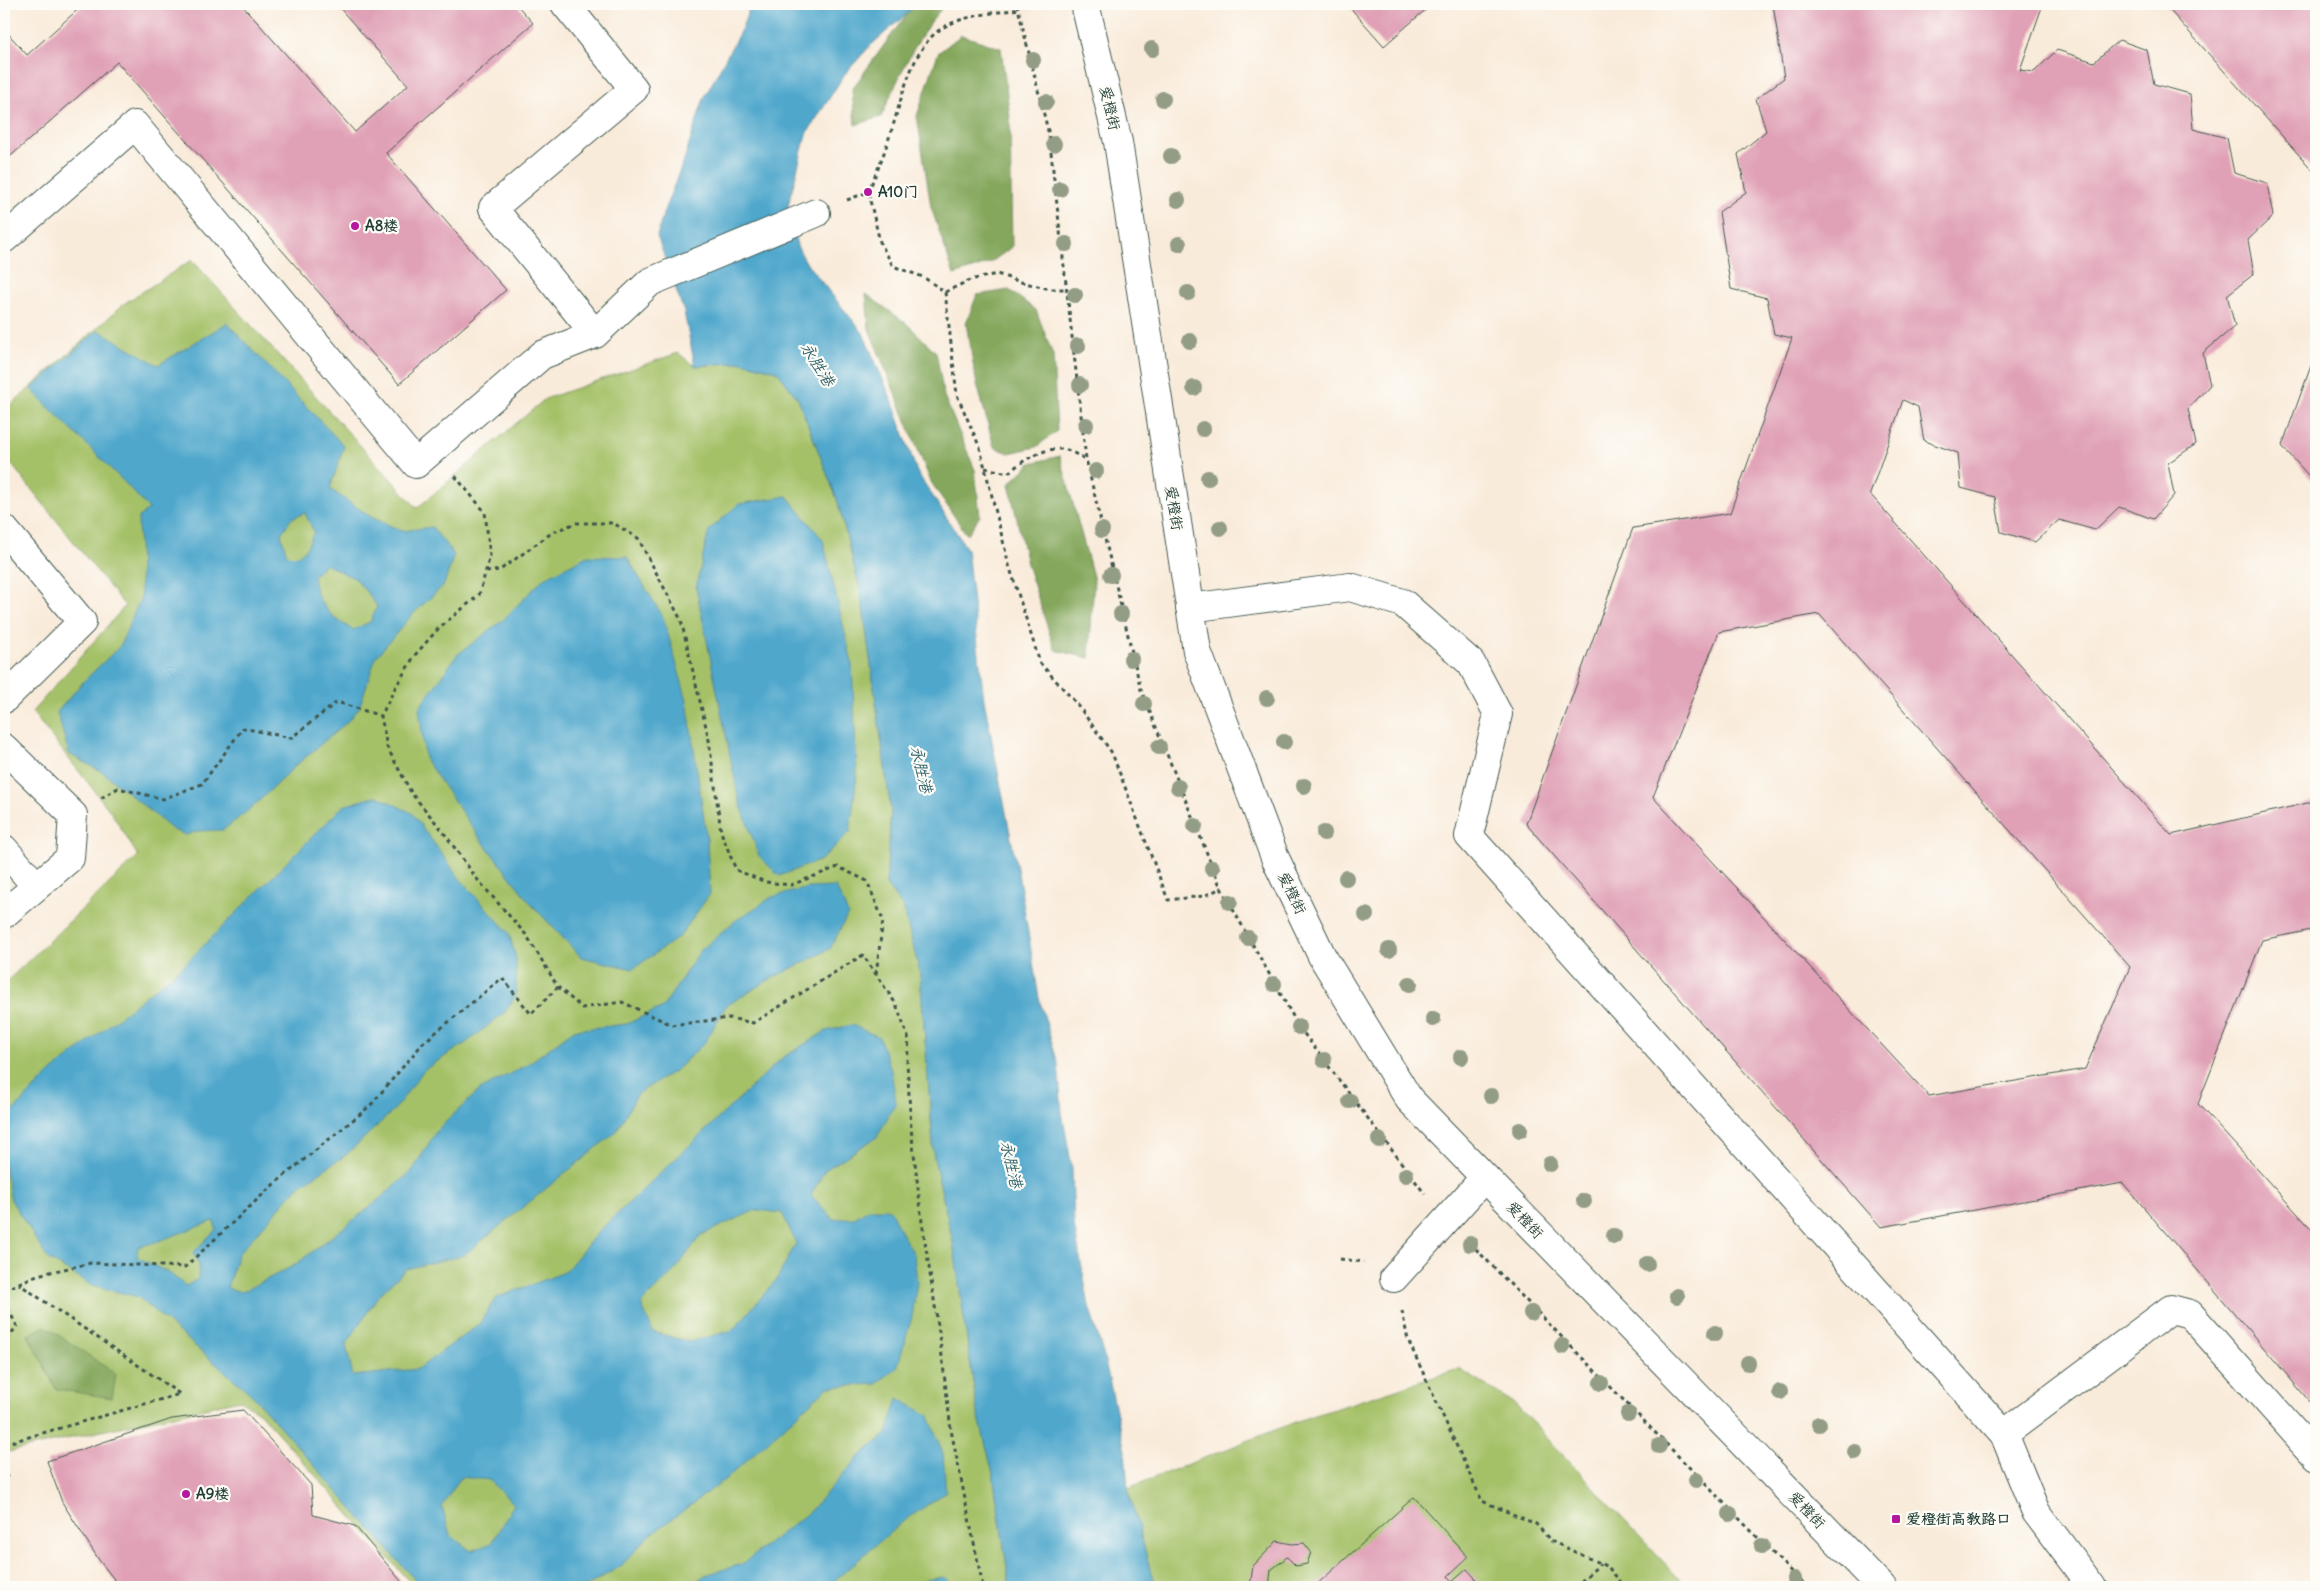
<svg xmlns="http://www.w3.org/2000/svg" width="2320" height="1591" viewBox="0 0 2320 1591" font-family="Delius,'LXGW WenKai TC',sans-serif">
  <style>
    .green { fill: #a5c168; stroke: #627f4e }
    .forest { fill: #84a75c; stroke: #527248 }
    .water { fill: #4fa7cc; stroke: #377280; fill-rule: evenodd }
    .building { fill: #e0a0b6; fill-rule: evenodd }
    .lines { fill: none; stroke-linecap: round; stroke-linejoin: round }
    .minor-casing { stroke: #40574d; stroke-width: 30 }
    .path { stroke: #40574d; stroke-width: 3; stroke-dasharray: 4 4; stroke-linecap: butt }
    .minor { stroke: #fff; stroke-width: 28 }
    .tree { fill: #939d86 }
    .poi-dot { fill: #b5179e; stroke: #fdfcf7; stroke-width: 2 }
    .labels { text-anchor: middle; stroke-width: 4.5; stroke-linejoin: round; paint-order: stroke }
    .street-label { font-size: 15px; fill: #1f3d34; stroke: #fdfcf7 }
    .poi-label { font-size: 15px; font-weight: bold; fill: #1f3d34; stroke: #fdfcf7; text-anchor: start }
    .water-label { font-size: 16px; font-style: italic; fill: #306269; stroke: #fdfcf7 }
  </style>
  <rect width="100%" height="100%" fill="#fdfcf7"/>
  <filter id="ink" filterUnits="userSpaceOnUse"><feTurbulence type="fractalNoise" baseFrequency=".02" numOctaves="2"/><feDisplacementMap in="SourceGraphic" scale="10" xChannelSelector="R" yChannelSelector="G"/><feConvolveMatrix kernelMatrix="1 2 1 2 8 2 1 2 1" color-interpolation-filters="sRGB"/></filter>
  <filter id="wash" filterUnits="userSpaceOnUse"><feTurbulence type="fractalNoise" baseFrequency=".0096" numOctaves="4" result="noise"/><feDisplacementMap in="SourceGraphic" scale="20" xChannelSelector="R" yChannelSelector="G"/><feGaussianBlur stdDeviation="1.12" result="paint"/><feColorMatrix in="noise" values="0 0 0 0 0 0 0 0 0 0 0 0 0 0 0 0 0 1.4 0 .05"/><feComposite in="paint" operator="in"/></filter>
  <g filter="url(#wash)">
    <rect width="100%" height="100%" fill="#f9ebda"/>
    <path class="green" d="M192 260 417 508 545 399 678 353 695 366 743 362 777 371 798 399 837 499 861 593 891 811 886 885 903 907 920 973 934 1158 953 1242 977 1409 993 1474 1010 1587H414L260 1413 240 1400 4 1453V984L138 856 111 812 32 712 125 606 4 455V411L125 303Z
      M1459 1369 1514 1403 1687 1587H1155L1128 1488 1303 1419Z"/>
    <path class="forest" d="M912 4H945C916 37 899 77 881 117L855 125 852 89 909 11Z
      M961 35 1001 48 1010 118 1012 247 990 263 954 275 931 207 917 116 938 53Z
      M1009 290 1036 310 1053 355 1057 431 1036 447 1009 453 994 447 976 380 966 323 977 295Z
      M866 294 906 323 936 352 944 396 975 470 980 516 967 535 931 482 869 329Z
      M1060 456 1094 580 1089 658 1055 650 1027 564 1009 484 1031 463Z
      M45 1326 116 1374 112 1398 56 1389 28 1335Z"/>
    <path class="water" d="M751 4H912L910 11 870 46 844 75 806 135 788 206 797 246 807 264 863 333 893 403 917 472 967 549 984 700 1020 884 1039 998 1058 1064 1062 1113 1072 1168 1074 1225 1089 1306 1104 1357 1125 1451 1128 1488 1155 1587H1010L993 1474 977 1409 953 1242 934 1158 920 973 903 907 886 885 891 811 861 593 837 499 798 399 777 371 743 362 695 366 684 312 657 236 664 211 684 160 704 98 742 28Z
      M227 323 344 446 330 489 371 517 402 531 432 527 454 555 444 585 413 614 376 657 359 708 346 723 294 767 254 806 223 830 198 831 186 835 173 830 104 773 69 754 57 712 83 682 120 646 141 597 138 518 149 509C112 467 70 430 31 389L98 330 158 365ZM305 513 314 532 306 549 298 556 287 555 281 534 292 518ZM325 564 356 579 377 606 370 622 353 630C330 616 316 604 313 576Z
      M787 496 823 540 852 663 857 774 850 832 821 860 779 876 759 856 739 800 696 587 709 530 739 504Z
      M587 556 627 557 663 617 687 700 707 840 710 894 680 936 633 969 581 957 532 905 479 837 425 759 419 708 457 655 503 620 543 579Z
      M377 796 412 813 460 879 509 933 516 958V995L505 1012 466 1043 424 1070 394 1110 346 1155 298 1187 238 1254 227 1288 242 1292 295 1265 365 1211 412 1171 437 1130 480 1090 528 1064 574 1030 627 1024 663 1007 700 951 735 921 772 897 808 888 836 887 848 914 830 949 765 982 726 1006 705 1042 676 1070 638 1093 616 1132 464 1255 406 1269 378 1296 346 1345 353 1376 418 1369 479 1324 496 1298 565 1272 598 1232 782 1058 826 1031 852 1025 879 1037 891 1070 896 1102 877 1137 825 1170 811 1195 833 1219 854 1218 869 1209H890L901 1233 914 1254 917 1283 912 1317 897 1368 876 1384 828 1387 727 1478 649 1536 621 1566 585 1587H421L252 1395 138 1297 91 1285 48 1259 11 1200 4 1165V1120L51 1072 183 966 343 806ZM756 1210 782 1213 796 1243 777 1279 733 1330 690 1342 653 1332 641 1304 676 1269 701 1235ZM214 1221 216 1229 193 1253 199 1265 198 1279 186 1286 169 1273 137 1257 138 1247C164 1241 188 1229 214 1221ZM461 1477 489 1480 514 1504 492 1543 471 1551 450 1535 442 1506Z
      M898 1398 929 1416 943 1454 946 1492 900 1524 827 1587H689L705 1575 742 1564 809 1512 860 1456 887 1434Z
      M944 1577 954 1587H905L909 1583Z"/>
    <g id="blocks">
      <path class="building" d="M84 4H241L355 132 408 85 336 4H516L533 23 386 153 506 290 399 384 117 62 4 162V29L27 55Z
        M1347 4H1432L1384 46Z
        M1773 4H2043L2020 70 2034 72 2057 50 2094 62 2119 40 2147 50 2154 84 2190 94 2193 129 2227 138 2234 173 2267 183 2273 216 2248 240 2254 274 2227 295 2235 326 2203 353 2210 385 2188 409 2196 444 2168 463 2174 495 2153 519 2119 507 2095 530 2059 520 2035 542 2001 532 1995 497 1961 488 1958 453 1924 441 1918 407 1903 400 1870 494 2171 835 2316 801V929L2262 940 2198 1104 2316 1234V1409L2123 1183 1881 1227 1526 824 1633 528 1730 513 1792 338 1774 334 1767 298 1731 289 1719 212 1746 192 1738 154 1766 131 1756 99 1784 78ZM1819 614 2130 967 2085 1069 1929 1096 1653 797 1719 632Z
        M2164 4H2316V174Z
        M2316 352V484L2282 446Z
        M243 1410 311 1485 313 1515 355 1526 406 1587H120L99 1560 62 1502 47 1461 172 1419Z
        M1414 1497 1468 1557 1448 1576 1452 1582 1467 1569 1483 1587H1314Z
        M1277 1541 1292 1544 1304 1543 1311 1552 1307 1564 1296 1566 1287 1557 1271 1570 1269 1587H1250L1253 1566Z"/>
    </g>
  </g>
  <g filter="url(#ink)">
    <use href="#blocks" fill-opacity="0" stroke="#40574d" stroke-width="1"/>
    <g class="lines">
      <defs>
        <path id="minor" d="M565 4 634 89 493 208 595 334
          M1085 4 1118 142 1197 651 1276 860 1322 956 1409 1099 1882 1587
          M4 239 135 125 416 464 542 355 595 334 650 282 816 213
          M4 529 82 622 4 699
          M1190 608 1350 587 1403 603 1471 663 1498 714 1469 836 2004 1434
          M4 748 73 815 70 858 4 914
          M4 849 36 886
          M1394 1278 1484 1178
          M2092 1587 2036 1512 2004 1434 2171 1309 2190 1314 2316 1456"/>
      </defs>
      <use href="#minor" class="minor-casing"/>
      <path class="path" d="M1017 4 1049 135 1086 459 1141 690 1221 888
        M868 192C876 174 883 157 889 138 901 105 910 46 944 27 965 15 995 13 1019 9
        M847 200 868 192 880 242 893 266 923 277 945 292 957 395 980 448 1009 565 1040 663 1077 704 1112 753 1168 900 1204 896 1221 888 1299 1027 1425 1194
        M945 292 970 280 997 274 1021 282 1050 289H1065
        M985 468 1008 473C1022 461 1042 448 1061 449 1068 449 1079 456 1086 459
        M455 476 485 512 490 556 479 595 439 628 415 655 395 688 381 716 387 747 412 794 442 830 477 879 527 936 558 987 582 1008 622 1002 672 1025 730 1018 753 1023 863 955 896 1004 909 1040 907 1062 911 1128 922 1222 939 1332 951 1430 983 1587
        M486 572 500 570 553 532 576 523H613L638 538 681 620 709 740 721 832 736 870 766 882 791 885 838 867 867 881 883 920 876 974
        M101 798 118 788 163 799 202 784 243 728 291 738 337 702 381 716
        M1470 1243 1806 1587
        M1340 1259 1364 1262
        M4 1290 37 1275 91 1263 185 1267 273 1185 370 1106 423 1043 502 978 531 1014 558 987
        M4 1302 17 1326 4 1343
        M1402 1311 1408 1340 1482 1501 1536 1524 1551 1541 1608 1567 1625 1587
        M4 1444 180 1394 19 1284
        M4 1468 7 1476 4 1477
        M1575 1587 1600 1564"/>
      <use href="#minor" class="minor"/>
    </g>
    <g class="tree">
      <circle cx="1152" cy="49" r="8"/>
      <circle cx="1033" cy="60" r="8"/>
      <circle cx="1163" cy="99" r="8"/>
      <circle cx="1046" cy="102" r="8"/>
      <circle cx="1054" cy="144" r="8"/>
      <circle cx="1171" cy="156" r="8"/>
      <circle cx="1060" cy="189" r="8"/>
      <circle cx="1178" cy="200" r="8"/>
      <circle cx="1066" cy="244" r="8"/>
      <circle cx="1179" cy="244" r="8"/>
      <circle cx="1188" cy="293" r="8"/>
      <circle cx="1075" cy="295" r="8"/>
      <circle cx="1190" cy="341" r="8"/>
      <circle cx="1078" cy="346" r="8"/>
      <circle cx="1080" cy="385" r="8"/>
      <circle cx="1194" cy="388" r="8"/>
      <circle cx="1086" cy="425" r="8"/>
      <circle cx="1203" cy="429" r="8"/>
      <circle cx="1096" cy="471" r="8"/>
      <circle cx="1208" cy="478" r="8"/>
      <circle cx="1220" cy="528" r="8"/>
      <circle cx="1102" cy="530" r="8"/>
      <circle cx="1111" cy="575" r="8"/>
      <circle cx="1121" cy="614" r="8"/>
      <circle cx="1131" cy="659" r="8"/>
      <circle cx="1267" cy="698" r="8"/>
      <circle cx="1144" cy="704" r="8"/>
      <circle cx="1284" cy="742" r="8"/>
      <circle cx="1159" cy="747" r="8"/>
      <circle cx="1304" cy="786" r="8"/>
      <circle cx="1178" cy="787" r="8"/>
      <circle cx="1195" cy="826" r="8"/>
      <circle cx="1324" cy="833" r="8"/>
      <circle cx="1212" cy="868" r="8"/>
      <circle cx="1346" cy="878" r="8"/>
      <circle cx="1230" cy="902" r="8"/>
      <circle cx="1366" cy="915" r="8"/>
      <circle cx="1248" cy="938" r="8"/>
      <circle cx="1389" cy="950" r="8"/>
      <circle cx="1274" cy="984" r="8"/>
      <circle cx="1410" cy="984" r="8"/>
      <circle cx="1433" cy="1019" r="8"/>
      <circle cx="1299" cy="1027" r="8"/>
      <circle cx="1461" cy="1057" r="8"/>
      <circle cx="1324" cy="1060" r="8"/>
      <circle cx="1491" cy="1096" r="8"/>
      <circle cx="1350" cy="1101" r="8"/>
      <circle cx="1520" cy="1130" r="8"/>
      <circle cx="1379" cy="1140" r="8"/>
      <circle cx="1550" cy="1164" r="8"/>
      <circle cx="1406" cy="1175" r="8"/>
      <circle cx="1584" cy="1201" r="8"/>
      <circle cx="1614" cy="1236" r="8"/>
      <circle cx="1470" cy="1244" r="8"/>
      <circle cx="1647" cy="1264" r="8"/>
      <circle cx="1677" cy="1296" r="8"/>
      <circle cx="1531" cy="1313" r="8"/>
      <circle cx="1715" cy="1333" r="8"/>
      <circle cx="1562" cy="1346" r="8"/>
      <circle cx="1748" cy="1363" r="8"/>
      <circle cx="1601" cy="1383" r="8"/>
      <circle cx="1780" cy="1392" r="8"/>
      <circle cx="1628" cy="1414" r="8"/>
      <circle cx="1819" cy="1424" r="8"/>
      <circle cx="1659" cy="1446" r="8"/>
      <circle cx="1855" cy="1452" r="8"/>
      <circle cx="1696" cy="1480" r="8"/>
      <circle cx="1730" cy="1514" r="8"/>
      <circle cx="1762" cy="1546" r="8"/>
      <circle cx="1794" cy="1579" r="8"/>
    </g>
  </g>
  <g class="poi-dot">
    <circle cx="868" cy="192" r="5"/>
    <circle cx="355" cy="226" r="5"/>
    <circle cx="186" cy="1494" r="5"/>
    <rect x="1891" y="1514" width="10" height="10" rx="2.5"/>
  </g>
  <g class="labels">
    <g class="street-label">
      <text transform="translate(1110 108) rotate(77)" y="5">爱橙街</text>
      <text transform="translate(1174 508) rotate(81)" y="5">爱橙街</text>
      <text transform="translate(1292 893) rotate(64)" y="5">爱橙街</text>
      <text transform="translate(1525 1220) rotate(46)" y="5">爱橙街</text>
      <text transform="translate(1807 1510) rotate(46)" y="5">爱橙街</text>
    </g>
    <g class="poi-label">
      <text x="878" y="197">A10门</text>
      <text x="365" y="231">A8楼</text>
      <text x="196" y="1499">A9楼</text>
      <text x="1906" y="1524">爱橙街高教路口</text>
    </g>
    <g class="water-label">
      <text transform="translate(818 364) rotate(58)" y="6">永胜港</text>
      <text transform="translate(922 769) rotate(77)" y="6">永胜港</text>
      <text transform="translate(1012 1164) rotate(77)" y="6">永胜港</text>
    </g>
  </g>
  <rect width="2320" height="1591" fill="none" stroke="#fdfcf7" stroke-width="20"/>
</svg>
